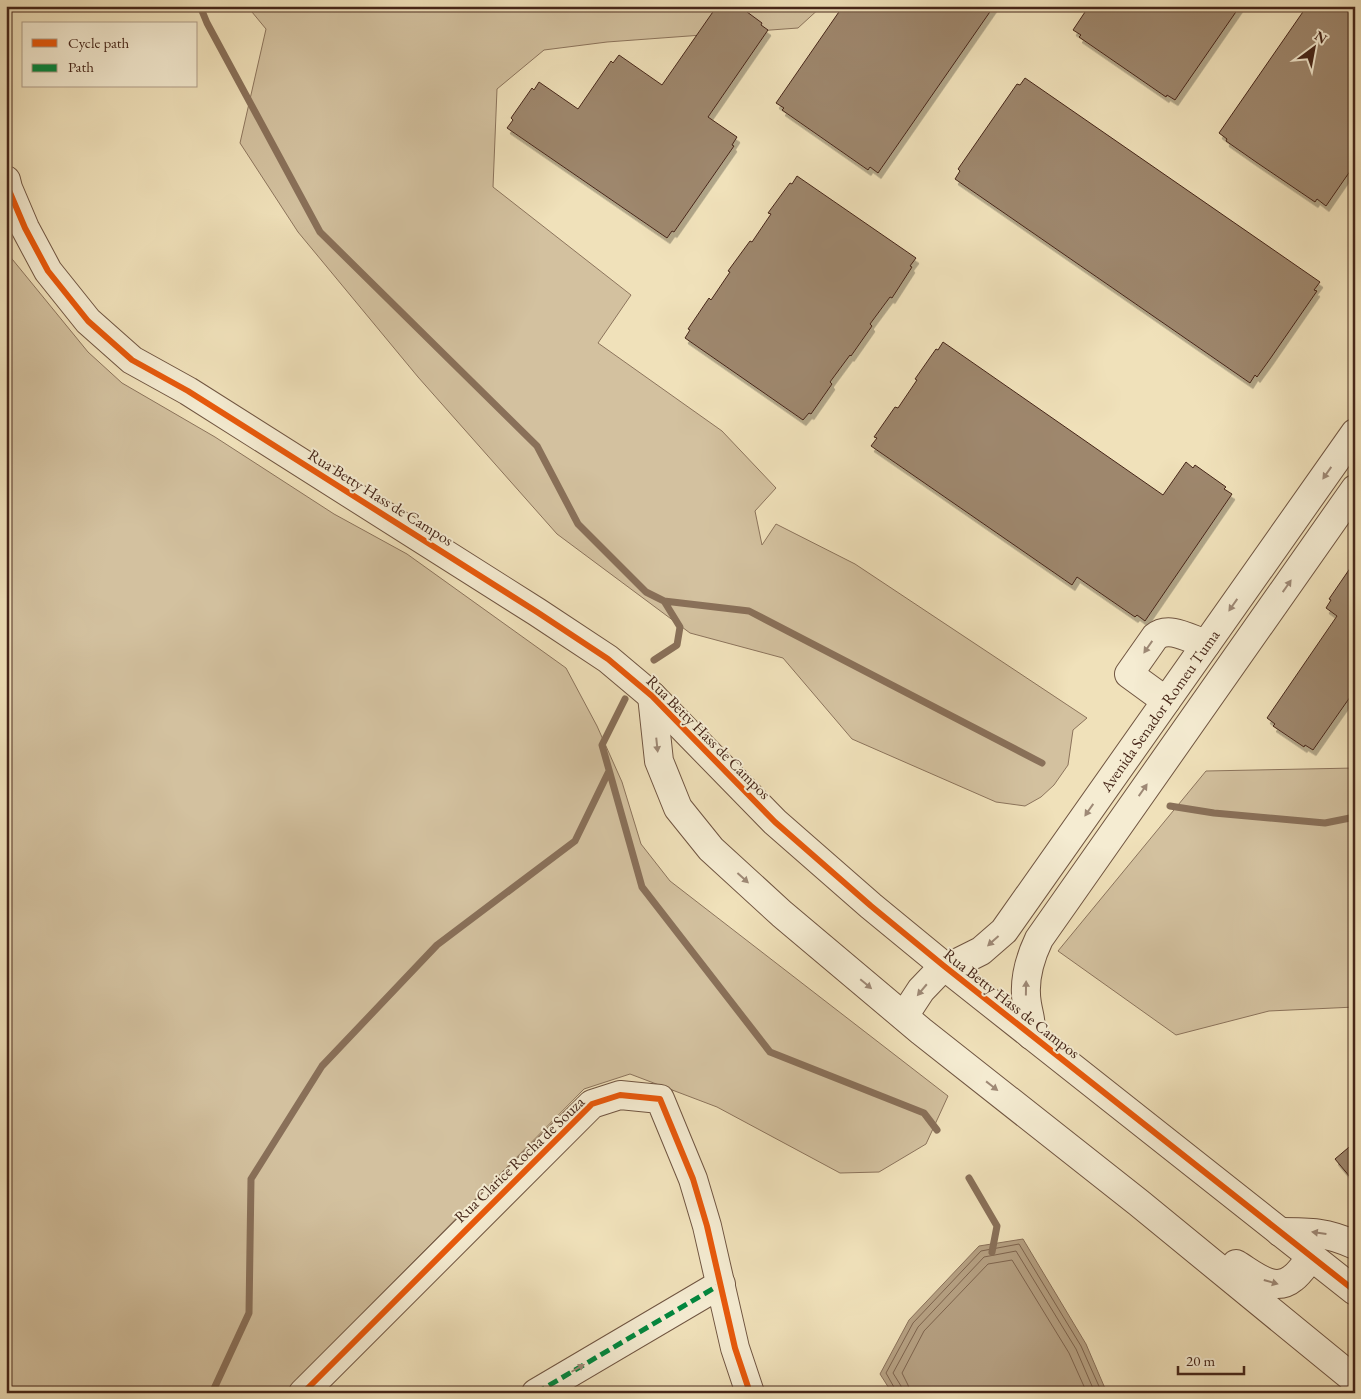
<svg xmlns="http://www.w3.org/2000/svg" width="1361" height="1399" viewBox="0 0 1361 1399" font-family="'EB Garamond',serif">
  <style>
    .green { fill: #d3c19f; stroke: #8c745c }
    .water { fill: #b6a183; stroke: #897059 }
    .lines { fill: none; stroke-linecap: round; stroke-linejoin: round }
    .shore { stroke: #7e644e; stroke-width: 1 }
    .stream { stroke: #897059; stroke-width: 7 }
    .building { fill: #9e876d; stroke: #462619; filter: url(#shadow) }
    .minor-casing { stroke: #705541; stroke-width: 30 }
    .minor { stroke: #f5ecd2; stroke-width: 28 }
    .quiet { stroke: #00873e; stroke-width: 5; stroke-dasharray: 10 5; stroke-linecap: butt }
    .cycleway-casing { stroke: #f5ecd2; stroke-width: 9 }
    .cycleway { stroke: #e8590c; stroke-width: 6 }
    .oneway { fill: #9e8976 }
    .labels { text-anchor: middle; stroke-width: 4; stroke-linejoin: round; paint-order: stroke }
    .street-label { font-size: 16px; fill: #462619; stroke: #f5ecd2 }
  </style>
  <defs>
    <filter id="shadow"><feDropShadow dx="3" dy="5.5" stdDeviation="0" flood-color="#0004"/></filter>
  </defs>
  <rect width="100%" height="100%" fill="#f0e1ba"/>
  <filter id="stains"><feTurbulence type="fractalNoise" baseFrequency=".004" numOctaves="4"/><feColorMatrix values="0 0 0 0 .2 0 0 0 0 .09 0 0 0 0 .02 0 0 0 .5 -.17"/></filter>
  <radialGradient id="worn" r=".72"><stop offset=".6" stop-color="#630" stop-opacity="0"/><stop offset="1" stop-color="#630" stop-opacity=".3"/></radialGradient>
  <path class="green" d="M247 6H822L798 28 607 42 544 50 497 89 493 187 631 295 598 343 722 431 776 488 755 511 762 545 776 524 855 564 1087 718 1073 730 1068 765 1054 785 1041 797 1025 806 996 802 852 739 783 658 690 633 557 534 418 377 298 232 240 143 266 29Z
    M6 248 8 254 88 352 122 383 215 437 334 514 407 554 566 668 597 726 622 782 641 844 670 881 948 1096 926 1144 879 1172 840 1173 717 1107 630 1074 584 1089 284 1393H6Z
    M1355 768V1007L1269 1011 1176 1035 1058 951 1206 771Z"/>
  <path class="water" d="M1023 1239 1086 1344 1107 1393H892L880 1374 909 1320 979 1246Z"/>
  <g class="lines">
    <path class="shore" d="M896 1393 895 1389 886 1373 913 1323 981 1251 1019 1244 1081 1346 1102 1393
      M902 1393 901 1386 893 1373 918 1327 984 1257 1016 1251 1076 1349 1095 1393
      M910 1393 908 1385 902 1373 924 1331 988 1264 1012 1260 1069 1353 1087 1393"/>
    <path class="stream" d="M200 6 207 23 320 232 537 446 578 524 646 592 664 601 680 627 677 645 654 660
      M664 601 749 611 1042 763
      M625 699 602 745 642 887 770 1052 924 1113 937 1130
      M1170 806 1214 813 1325 823 1355 817
      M969 1178 997 1226 992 1252
      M212 1393 249 1313 251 1179 322 1066 437 945 575 841 609 771"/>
  </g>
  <path class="building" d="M717 6H739L762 23 761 25 768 30 708 117 737 137 732 145 734 146 674 232 672 231 667 238 507 128 513 120 511 118 532 88 534 90 539 82 578 109 611 61 613 63 619 55 662 85Z
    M843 6H994L878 173 870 167 868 170 782 110 784 108 776 103Z
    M1089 6H1240L1175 100 1167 95 1166 97 1079 37 1081 35 1073 30Z
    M1307 6H1355V164L1326 206 1317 199 1315 202 1256 162 1226 141 1227 139 1219 133Z
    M1025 78 1320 282 1314 290 1317 291 1270 359 1257 377 1255 375 1250 383 955 179 960 171 958 169 1017 84 1020 85Z
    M797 176 916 258 910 266 912 267 892 298 890 297 870 324 872 326 851 356 850 355 830 382 832 384 811 414 809 413 803 420 685 338 690 330 688 329 709 298 711 300 730 272 728 271 750 241 752 242 771 214 768 213 790 183 792 184Z
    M943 342 1163 495 1186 462 1193 468 1195 465 1226 487 1224 489 1232 494 1145 621 1137 615 1135 617 1077 577 1072 585 871 446 877 438 874 437 895 407 898 408 917 380 915 379 936 349 938 350Z
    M1355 561V690L1313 750 1305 745 1304 747 1273 726 1275 724 1267 718 1337 616 1326 608 1331 600 1329 599Z
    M1355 1142V1183L1335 1159Z"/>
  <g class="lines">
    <defs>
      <g id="minor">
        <path d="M6 180 8 188 25 228 48 271 88 321 132 360 188 391 537 612 608 659 652 696 775 822 871 906 944 966 1355 1291"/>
        <path d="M652 696 659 761 678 808 711 849 782 914 921 1031 1139 1203 1355 1380"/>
        <path d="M1166 701 1129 674 1155 637C1169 625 1190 639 1206 644"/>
        <path id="s1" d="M904 1016 921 990 944 966 957 963 981 951 1004 931 1355 433"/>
        <path d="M1031 1035C1032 1023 1029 1016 1027 1004 1023 981 1029 960 1039 939L1355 489"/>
        <path d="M1280 1232C1310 1232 1327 1232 1355 1245"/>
        <path d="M1236 1264C1253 1274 1274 1294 1293 1278 1300 1273 1306 1263 1311 1257"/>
        <path d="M303 1393 592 1104 620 1095 660 1099 693 1179 707 1226 735 1348 750 1393"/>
        <path d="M536 1393 721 1284"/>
      </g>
    </defs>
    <use href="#minor" class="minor-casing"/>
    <use href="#minor" class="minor"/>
    <path class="quiet" d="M536 1393 721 1284"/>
    <defs>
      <path id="cycleway" d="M6 180 8 188 25 228 48 271 88 321 132 360 188 391 537 612 608 659 652 696 775 822 871 906 944 966 1355 1291
        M303 1393 592 1104 620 1095 660 1099 693 1179 707 1226 735 1348 750 1393"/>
    </defs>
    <use href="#cycleway" class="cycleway-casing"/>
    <use href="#cycleway" class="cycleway"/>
  </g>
  <defs><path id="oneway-solid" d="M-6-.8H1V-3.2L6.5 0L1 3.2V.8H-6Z" transform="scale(1.25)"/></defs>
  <g class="oneway">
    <use href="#oneway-solid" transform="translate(1327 473) rotate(125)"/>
    <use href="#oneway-solid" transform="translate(1287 586) rotate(-55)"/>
    <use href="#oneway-solid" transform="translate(1233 605) rotate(125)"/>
    <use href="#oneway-solid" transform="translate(1148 647) rotate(125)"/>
    <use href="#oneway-solid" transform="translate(657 745) rotate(84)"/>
    <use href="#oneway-solid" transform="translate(1143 790) rotate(-55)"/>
    <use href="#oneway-solid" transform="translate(1089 810) rotate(125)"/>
    <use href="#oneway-solid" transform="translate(743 878) rotate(42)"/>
    <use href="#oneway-solid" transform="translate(993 941) rotate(138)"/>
    <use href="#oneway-solid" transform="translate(866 984) rotate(40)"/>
    <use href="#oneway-solid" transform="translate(1026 988) rotate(-89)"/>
    <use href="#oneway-solid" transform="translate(922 990) rotate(130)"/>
    <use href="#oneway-solid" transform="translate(992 1086) rotate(38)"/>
    <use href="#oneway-solid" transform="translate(1319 1233) rotate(-172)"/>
    <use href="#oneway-solid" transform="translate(1271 1282) rotate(16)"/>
    <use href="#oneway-solid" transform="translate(578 1368) rotate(-30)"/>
  </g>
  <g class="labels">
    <g class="street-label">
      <text transform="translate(381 497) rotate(32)" y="6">Rua Betty Hass de Campos</text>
      <text dy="6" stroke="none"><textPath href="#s1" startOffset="405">Avenida Senador Romeu Tuma</textPath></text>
      <text transform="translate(709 737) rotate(45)" y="6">Rua Betty Hass de Campos</text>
      <text transform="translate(1012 1003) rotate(38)" y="6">Rua Betty Hass de Campos</text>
      <text transform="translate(519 1159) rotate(-44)" y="6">Rua Clarice Rocha de Souza</text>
    </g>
  </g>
  <rect width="1361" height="1399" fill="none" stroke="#f0e1ba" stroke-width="25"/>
  <rect x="8" y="8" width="1346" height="1384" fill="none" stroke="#462619" stroke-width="2.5"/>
  <rect x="12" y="12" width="1336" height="1374" fill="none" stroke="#462619"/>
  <rect x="22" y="22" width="175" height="65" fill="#f5ecd2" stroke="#af9d88"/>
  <rect x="32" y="39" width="25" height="8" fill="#e8590c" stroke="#af9d88"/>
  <text x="68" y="48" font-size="15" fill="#462619">Cycle path</text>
  <rect x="32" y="64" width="25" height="8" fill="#00873e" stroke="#af9d88"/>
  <text x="68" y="72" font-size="15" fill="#462619">Path</text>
  <g transform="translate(1314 48) rotate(32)" stroke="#f5ecd2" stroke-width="4" paint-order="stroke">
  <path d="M0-4L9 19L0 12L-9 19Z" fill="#462619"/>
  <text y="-8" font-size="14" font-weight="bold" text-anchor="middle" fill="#462619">N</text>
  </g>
  <path d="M1178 1366v8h66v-8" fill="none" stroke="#462619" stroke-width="2.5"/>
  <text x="1186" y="1366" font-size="15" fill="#462619" stroke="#f5ecd2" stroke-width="4" paint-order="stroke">20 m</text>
  <rect width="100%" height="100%" filter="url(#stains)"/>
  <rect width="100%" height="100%" fill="url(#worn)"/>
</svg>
